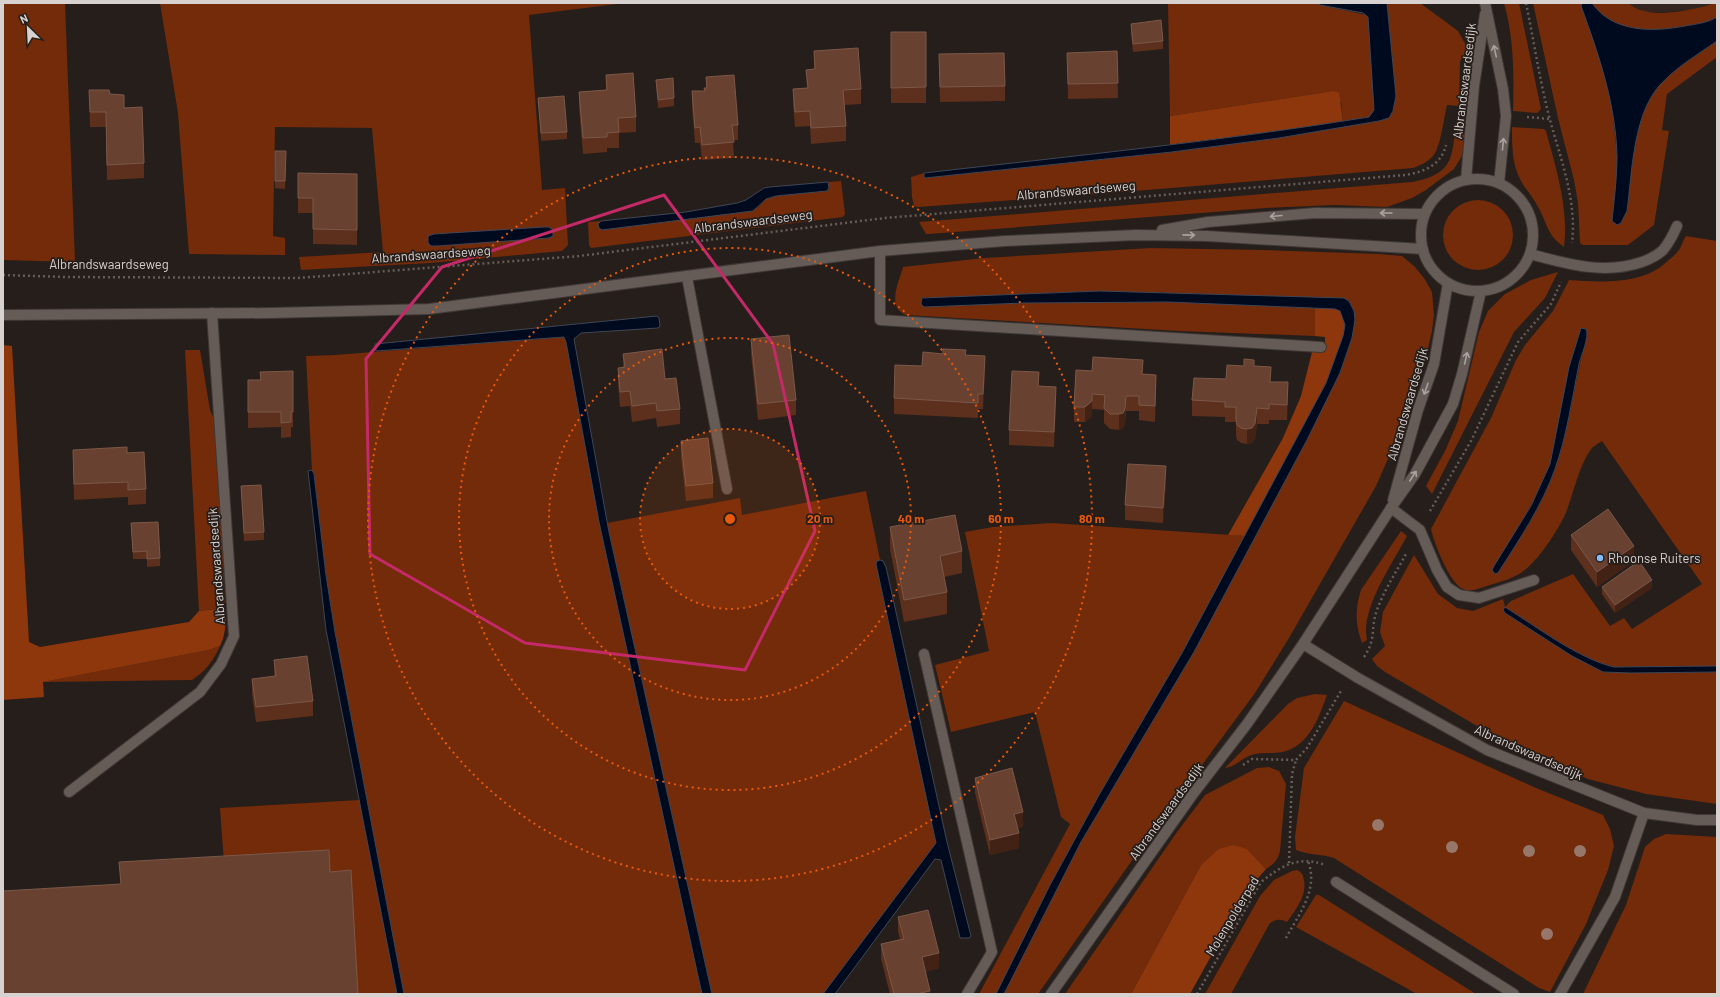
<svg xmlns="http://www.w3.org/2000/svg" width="1720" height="997" viewBox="0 0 1720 997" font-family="Barlow,sans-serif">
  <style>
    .built { fill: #33241f }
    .green { fill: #732b0a; fill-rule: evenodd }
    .forest { fill: #8f370c }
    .water { fill: #000a1f; stroke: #404654 }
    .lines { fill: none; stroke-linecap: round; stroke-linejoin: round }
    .lane-casing { stroke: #3f3836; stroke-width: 12 }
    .street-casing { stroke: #3f3836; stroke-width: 12 }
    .secondary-casing { stroke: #3f3836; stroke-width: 12 }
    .path { stroke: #645d5a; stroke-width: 2.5; stroke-dasharray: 2 3; stroke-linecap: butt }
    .lane { stroke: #655b57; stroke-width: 10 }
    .street { stroke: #655b57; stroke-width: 10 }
    .secondary { stroke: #655b57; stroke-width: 10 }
    .tree { fill: #96776a }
    .wall { fill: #5c301d }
    .shaded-wall { fill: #412214 }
    .building { fill: #694130; stroke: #7b5849 }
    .oneway { stroke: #a9a29f }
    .marked { fill: none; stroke: #c42a67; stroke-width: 3; stroke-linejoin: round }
    .ring { fill: none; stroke: #e8590c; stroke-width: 2; stroke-dasharray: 2 4 }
    .poi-dot { fill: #85bbfb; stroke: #261e1a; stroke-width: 1.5 }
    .labels { text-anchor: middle; stroke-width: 3.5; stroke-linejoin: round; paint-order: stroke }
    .street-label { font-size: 13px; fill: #d7d1cf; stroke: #261e1a }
    .poi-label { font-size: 13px; fill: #d7d1cf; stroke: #261e1a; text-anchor: start }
    .centre { fill: #e8590c; stroke: #261e1a; stroke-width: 2 }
    .ring-label { font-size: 12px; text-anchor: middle; font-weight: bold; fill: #e8590c; stroke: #261e1a; stroke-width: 3.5; stroke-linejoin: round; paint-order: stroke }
  </style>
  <rect width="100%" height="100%" fill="#261e1a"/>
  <path class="built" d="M1628 3H1713L1708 6 1689 10 1664 12H1646L1632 6Z"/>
  <path class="green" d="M3 3H65L75 262 3 260Z
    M160 3H625L529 15 542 190 565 188 568 245 562 251 430 263 301 270 299 257 383 252 372 128 275 127 273 236 285 238V255L189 254 178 113ZM544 227 549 238 431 246 430 235Z
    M1168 3H1317L1320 5 1366 15 1369 20 1374 110 1369 117 1343 121 1341 103 1333 91 1170 116Z
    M1387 3H1420L1458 31 1467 47 1466 52 1460 61 1459 106 1447 105C1444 118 1441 141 1436 151 1432 160 1422 165 1413 168L1086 195 918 207 914 206 912 197 911 177 924 173 925 178 1172 152 1279 138 1379 121 1389 118 1393 111 1396 96Z
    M1504 3H1519L1541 109 1537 113 1513 111C1514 74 1514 39 1504 3Z
    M1533 3H1582L1581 6 1603 68 1611 101 1614 127 1617 156 1616 179 1627 211C1632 173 1633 116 1659 86 1675 68 1697 55 1717 41V57L1667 94 1662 130 1669 131 1654 225 1628 245H1583L1580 243 1578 203 1574 180 1558 118Z
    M1592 3H1628C1647 19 1679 12 1702 7 1707 6 1712 3 1717 3V17C1707 23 1696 24 1685 26 1653 32 1613 33 1592 3Z
    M1458 119 1466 121 1462 156 1454 169 1426 190 1412 198 1387 207 1335 205 1266 208 929 234H926L919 222 1412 182C1453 174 1452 159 1456 122Z
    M1512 127 1544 129 1546 131C1556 168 1569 209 1564 247 1546 234 1548 224 1538 207 1534 199 1529 193 1524 186 1512 167 1512 149 1512 127Z
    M841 181 845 214 843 217 591 248 589 245 588 222 601 221 599 224 757 208 766 199 829 183 828 182Z
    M1443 235a35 35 0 1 1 70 0a35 35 0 1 1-70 0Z
    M1686 236 1717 241V666L1614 667C1579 659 1535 629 1503 610L1505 613 1572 656 1603 672 1631 673 1717 672V804L1646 794 1588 779 1501 740 1385 672 1377 666 1372 659 1385 646 1380 632 1383 612 1414 555 1438 594 1457 608 1473 611 1503 599 1505 607 1511 601 1573 574 1610 626 1624 618 1632 629 1702 584 1602 441C1599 443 1595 445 1592 448 1580 463 1574 491 1567 510 1561 526 1540 558 1526 569 1515 579 1498 582 1484 587 1478 589 1470 592 1463 589 1450 584 1434 543 1431 529L1491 418 1516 360 1525 345 1553 311 1569 280C1599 282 1638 285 1663 265 1668 261 1675 255 1679 250 1682 245 1683 240 1686 236ZM1588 334C1574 378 1571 426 1555 470 1542 507 1519 540 1498 573L1494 566 1512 538 1540 489 1550 464 1561 416Z
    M1151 248 1262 250 1379 254 1402 256 1414 266 1424 278 1432 292 1434 315 1432 331 1425 362 1402 427 1376 486 1289 638 1255 693 1140 849 1038 994H1004L1081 842 1194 652 1308 438 1340 373 1352 338 1344 298 1099 291 922 298 921 301 924 307 1024 303 1168 302 1315 308V336L1180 331 906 315C886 307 899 282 903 267L984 258Z
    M1558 272 1545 298 1514 332 1432 494 1426 486 1446 449 1458 421 1479 332 1488 311 1505 294 1531 280Z
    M564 337 566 342 599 522 702 994H404L335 632 326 575 314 474 312 470 306 356 335 355Z
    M185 350H200L210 410 215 421 220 479 225 608 199 611Z
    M866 491 880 560 877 561 876 564 936 843 823 994H712L607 523 740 498 742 515Z
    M1051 523 1246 536 1182 653 1099 795 1050 885 996 994H979L1070 824 1061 817 1035 712 951 732 935 665 989 651 965 532 993 527Z
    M1401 531 1407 536C1393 563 1360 609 1367 640L1362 643C1355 625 1355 608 1361 590Z
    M220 646C213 661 206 671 192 680L42 682 209 650Z
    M1315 694 1327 695C1319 717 1309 747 1282 752 1274 754 1264 752 1255 754 1244 756 1236 767 1225 768L1288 704 1297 698Z
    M1344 701 1536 788 1603 815 1610 829 1614 846 1608 870 1586 924 1550 992 1539 988 1334 858C1322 854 1308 855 1296 850L1295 837 1304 768Z
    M1269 767 1279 771 1286 784 1280 851C1278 860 1274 864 1266 869L1247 849 1201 865 1131 994H1065L1177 832 1205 795 1257 768Z
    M360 800 397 994H358L224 863 220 808Z
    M1666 834 1717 837V994H1583L1626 905 1645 847 1654 839Z
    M1297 870C1302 872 1303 875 1304 880 1307 896 1296 909 1287 922 1280 919 1277 919 1270 923L1231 994H1205L1260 896 1274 880 1292 871Z
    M1316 895H1319L1476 994H1417L1296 927Z"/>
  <path class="forest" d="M1333 91 1339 93 1343 121 1272 132 1170 146V116Z
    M1315 308C1322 308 1335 306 1340 311 1354 324 1332 368 1326 383L1246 536 1228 535 1283 438 1301 396 1312 352H1325V337L1315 336Z
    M3 345 12 346 29 642 40 647 189 622 199 611 225 608C226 622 226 634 220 646L209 650 43 682 44 697 3 700 4 670Z
    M1233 845 1247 849 1266 869 1252 885 1245 895 1190 994H1131L1201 865 1219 849Z"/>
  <path class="water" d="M1317 3H1387L1396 96 1393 111 1389 118 1379 121 1279 138 1172 152 925 178 924 177V173C1073 156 1222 141 1369 117L1374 110 1368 17 1363 13 1320 5Z
    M1582 3H1592C1613 33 1653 32 1685 26 1696 24 1707 23 1717 17V41C1697 55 1675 68 1659 86 1633 116 1632 173 1627 211L1621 223 1617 225 1612 221C1614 200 1617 179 1617 157 1616 105 1599 55 1581 6Z
    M828 182 829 188 827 191 776 196 766 199 753 211 602 230 599 228 598 224 601 221 686 212 737 203 746 200 764 188 770 187Z
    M544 227H549L553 230V236L549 238 437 246H431L428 243V236L434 234Z
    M1099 291 1344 298 1349 301 1354 311 1355 320 1352 338 1340 373 1308 438 1194 652 1081 842 1004 994H996L1050 885 1099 795 1182 653 1326 383 1343 336 1345 325 1340 311 1335 309 1168 302 1024 303 924 307 921 304 922 298Z
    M657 316 659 318 660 326 658 328 581 333 574 339 609 532 712 994H702L698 976 599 522 566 342 564 337 376 351 375 344Z
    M1581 328 1586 329C1590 336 1581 356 1579 364 1572 399 1567 435 1555 469 1542 506 1519 540 1498 573L1495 574 1492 570 1494 566 1531 506 1550 464 1569 367Z
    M312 470 314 474 326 575 335 632 404 994H397L326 630 308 471Z
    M880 560 883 561 886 567 947 842 971 936 969 938H960L941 860 935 859 835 994H823L936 843 876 564 877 561Z
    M1505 607C1537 627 1579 659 1614 667L1717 666V672L1631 673 1603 672 1572 656 1505 613 1503 610Z"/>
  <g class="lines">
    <defs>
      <path id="lane" d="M1530 254C1567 264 1604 275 1642 262 1650 259 1657 256 1663 250 1669 243 1673 235 1677 226
        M687 277 727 489
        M1391 508 1420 530 1437 570 1447 587 1459 595 1479 598 1534 580
        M69 792 200 692 221 664 234 636 212 313
        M1560 994 1615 897 1644 813"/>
      <path id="street" d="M880 251V320L1321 347
        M1393 500 1418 410 1434 364 1448 283
        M1303 644 1358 678 1487 750 1644 813 1697 820H1717
        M924 654 992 952 967 994
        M1336 882 1514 994
        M1051 994 1193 794 1247 724 1303 644 1391 508 1415 474 1453 404 1462 374 1481 291"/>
      <path id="secondary" d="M1485 3 1503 89 1506 116 1499 183
        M1421 235a56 56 0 1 1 112 0a56 56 0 1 1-112 0Z
        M1466 180 1474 86 1485 14
        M1162 230 1208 222 1315 213 1425 214
        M3 315 271 313 429 309 880 251 1005 241 1136 235 1207 236 1423 249"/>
    </defs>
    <use href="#lane" class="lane-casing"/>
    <use href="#street" class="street-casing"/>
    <use href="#secondary" class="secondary-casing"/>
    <path class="path" d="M1526 3C1534 42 1540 82 1550 120 1561 160 1577 201 1572 243
      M1527 117 1550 119
      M3 275 65 277 298 278 579 256 885 218 1405 175C1423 172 1441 166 1446 145
      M1430 511 1471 441 1518 342 1551 304 1561 282
      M1364 657C1377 638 1370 629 1377 610 1384 590 1397 571 1407 552
      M1243 765 1252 759 1296 760 1307 748 1341 691
      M1289 863 1292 774 1296 760
      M1286 938C1299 914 1319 889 1308 861
      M1197 994 1261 882C1281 866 1299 855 1325 865"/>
    <use href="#lane" class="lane"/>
    <use href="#street" class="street"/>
    <use href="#secondary" class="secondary"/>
  </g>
  <g class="tree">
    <circle cx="1378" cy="825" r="6"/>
    <circle cx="1452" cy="847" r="6"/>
    <circle cx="1529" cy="851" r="6"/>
    <circle cx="1580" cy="851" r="6"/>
    <circle cx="1547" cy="934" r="6"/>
  </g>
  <path class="wall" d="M1131 24 1163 41V49L1133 52 1131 31Z
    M891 32H926V103H891Z
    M814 51 861 89V104L844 105 846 126V141L811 144 810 126 795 127 793 104V89L807 88 806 70 814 69Z
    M1117 51 1118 98 1068 99 1067 53Z
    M939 54 1005 86V101L940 102Z
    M606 75 636 117V132L619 133V148H607V152L583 154 579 107V92L606 90Z
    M706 77 738 125V140H733L734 158 702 160 700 143H695L692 107V91H704V88H706Z
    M656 80 674 98V106L658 108Z
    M89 90 110 94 124 108 144 163V178L107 180 106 127H90Z
    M538 98 567 132V139L541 141Z
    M275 151H286L285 189 275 188Z
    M298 173 357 174V245L313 244V213H298Z
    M751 339 796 400V415L758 420 751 354Z
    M623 354 665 379 680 409V424L657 427 656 418 632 422 630 406 620 407 618 383V368H623Z
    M966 355 985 371 983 409H978V418L894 414V398L922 366Z
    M1254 366 1288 398 1287 420H1269V424H1257L1255 439 1252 443 1247 444 1241 443 1237 440 1236 435V422H1225V417L1192 416V400L1226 379Z
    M1076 370 1143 374 1156 390 1155 422 1139 420V411H1126L1125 424 1123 428 1119 430 1110 429 1104 423V410L1092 409V416L1085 422H1074V407Z
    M260 372 293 412V427H291V437L281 438V427L248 428V380H260Z
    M1039 386 1056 402 1054 447 1009 445V430Z
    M681 441 713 483V498L686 501 681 457Z
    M73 450 127 453 146 489V504L128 505V497L74 500 73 465Z
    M1166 481 1163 523 1125 520V505Z
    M241 486 264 532V540L244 541Z
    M131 523 160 558V566L147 567V559H133Z
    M890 527 962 551V573L944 577 947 592V614L904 622 890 549Z
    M1571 535 1634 561 1597 587 1571 550Z
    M1602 587 1652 588 1615 613 1602 594Z
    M274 660 313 701V716L256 722 252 694V679L274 676Z
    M975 778 1023 827 1018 828 1019 848 990 855 975 793Z
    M898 917 939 968 925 972 930 994H890L881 959V944L900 939 898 932Z"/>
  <path class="shaded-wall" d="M985 356V371L983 409V394Z
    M1156 375V390L1155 422V406Z
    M1288 382V398L1287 420V405Z
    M1056 387V402L1054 447V432Z
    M1092 394V416L1085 422V407Z
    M1126 396 1125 424 1123 428 1119 430V414Z
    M1257 408V424L1255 439 1252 443 1247 444V429Z
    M1166 466V481L1163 523V508Z
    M1634 546V561L1597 587V572Z
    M1652 580V588L1615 613V605Z
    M1023 812V827L1014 829V814Z
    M1019 833V848L990 855V840Z
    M939 953V968L922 973V957Z
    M930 991V994H916Z"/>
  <path class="building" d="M1161 20 1163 41 1133 44 1131 24Z
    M891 32H926V87L891 88Z
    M858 48 861 89 843 90 846 126 811 128 810 111 795 112 793 89 808 88 806 70 815 69 814 51Z
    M1117 51 1118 83 1068 84 1067 53Z
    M1004 53 1005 86 940 87 939 54Z
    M633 73 636 117 618 118 619 132 607 133V137L583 138 579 92 607 90 606 75Z
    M734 75 738 125H732L734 142 702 145 700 127 695 128 692 91H705L704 88H707L706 77Z
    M673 78 674 98 658 100 656 80Z
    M89 90H109L110 94 124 95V108L142 107 144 163 107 165 106 112H90Z
    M564 96 567 132 541 133 538 98Z
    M275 151H286L285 181H275Z
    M298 173 357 174V230L313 229V198H298Z
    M789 335 796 400 758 404 751 339Z
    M662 349 665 379 676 378 680 409 657 411 656 403 632 406 630 391 620 392 618 368 625 367 623 354Z
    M943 349 966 350 965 355 985 356 983 394H978V403L894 398 895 365 922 366 923 352 943 354Z
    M1093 357 1143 360 1142 374 1156 375 1155 406 1139 405V396H1126L1125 409 1123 413 1119 414H1110L1104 408 1105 395 1092 394V401L1085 407H1074L1076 370 1092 371Z
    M1244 359 1254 360V366L1271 367 1270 382H1288L1287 405 1269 404V409L1257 408 1255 424 1252 428 1247 429 1241 428 1237 425 1236 420V407H1225V402L1192 400 1194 378 1226 379 1227 365 1244 366Z
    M293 371V412L291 411V422L281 423V412H248V380H261L260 372Z
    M1012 371 1039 372 1038 386 1056 387 1054 432 1009 430Z
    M708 438 713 483 686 486 681 441Z
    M127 447V453L144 452 146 489 128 490V482L74 484 73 450Z
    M1128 464 1166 466 1163 508 1125 505Z
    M261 485 264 532 244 533 241 486Z
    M1608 509 1634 546 1597 572 1571 535Z
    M955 515 962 551 940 556 947 592 904 600 890 527Z
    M158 522 160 558 147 559V551L133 552 131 523Z
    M1639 561 1652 580 1615 605 1602 587Z
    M307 656 313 701 256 707 252 679 276 676 274 660Z
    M1012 768 1023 812 1014 814 1019 833 990 840 975 778Z
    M329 850 330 872 351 870 358 994H3V891L121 884 119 862Z
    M928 910 939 953 922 957 930 991 916 994H894L881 944 904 939 898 917Z"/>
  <defs><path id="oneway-shaft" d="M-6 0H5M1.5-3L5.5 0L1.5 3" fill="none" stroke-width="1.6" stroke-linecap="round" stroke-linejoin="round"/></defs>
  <g class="oneway">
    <use href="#oneway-shaft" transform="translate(1495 51) rotate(-102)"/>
    <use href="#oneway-shaft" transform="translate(1503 144) rotate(-85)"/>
    <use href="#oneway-shaft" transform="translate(1386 213) rotate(-180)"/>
    <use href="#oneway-shaft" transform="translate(1276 216) rotate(175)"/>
    <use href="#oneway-shaft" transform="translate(1189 235) rotate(1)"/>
    <use href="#oneway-shaft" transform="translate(1466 358) rotate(-77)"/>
    <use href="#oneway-shaft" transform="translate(1426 389) rotate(109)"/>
    <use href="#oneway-shaft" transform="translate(1413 476) rotate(-57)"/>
  </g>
  <path class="marked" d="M664 195 773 344 815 531 745 670 525 643 370 554 366 359 442 267Z"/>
  <circle cx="730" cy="519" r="90" fill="#e8590c" fill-opacity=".12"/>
  <g class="ring">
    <circle cx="730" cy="519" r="90"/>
    <circle cx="730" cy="519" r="181"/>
    <circle cx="730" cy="519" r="271"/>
    <circle cx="730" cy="519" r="362"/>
  </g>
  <circle class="poi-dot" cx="1600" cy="558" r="4"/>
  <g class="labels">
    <g class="street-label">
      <text transform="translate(1464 81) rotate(-83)" y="5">Albrandswaardsedijk</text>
      <text transform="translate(1076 190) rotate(-5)" y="5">Albrandswaardseweg</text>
      <text transform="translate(753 221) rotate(-7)" y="5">Albrandswaardseweg</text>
      <text transform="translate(431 254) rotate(-4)" y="5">Albrandswaardseweg</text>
      <text x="109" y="269">Albrandswaardseweg</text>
      <text transform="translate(1407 404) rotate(-74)" y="5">Albrandswaardsedijk</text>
      <text transform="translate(216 566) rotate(-94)" y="5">Albrandswaardsedijk</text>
      <text transform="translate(1529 752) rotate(24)" y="5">Albrandswaardsedijk</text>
      <text transform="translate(1166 811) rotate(-54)" y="5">Albrandswaardsedijk</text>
      <text transform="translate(1232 916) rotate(-59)" y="5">Molenpolderpad</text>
    </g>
    <g class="poi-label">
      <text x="1608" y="563">Rhoonse Ruiters</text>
    </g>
  </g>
  <circle cx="730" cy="519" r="6" class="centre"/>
  <g class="ring-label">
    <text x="820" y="523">20 m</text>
    <text x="911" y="523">40 m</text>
    <text x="1001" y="523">60 m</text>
    <text x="1092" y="523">80 m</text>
  </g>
  <rect width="1720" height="997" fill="none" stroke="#d7d1cf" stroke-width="8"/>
  <g transform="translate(28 28) rotate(336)" stroke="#261e1a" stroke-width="3" paint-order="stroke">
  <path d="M0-3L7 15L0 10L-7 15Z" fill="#d7d1cf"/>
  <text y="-6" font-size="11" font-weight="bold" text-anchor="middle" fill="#d7d1cf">N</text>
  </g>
</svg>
